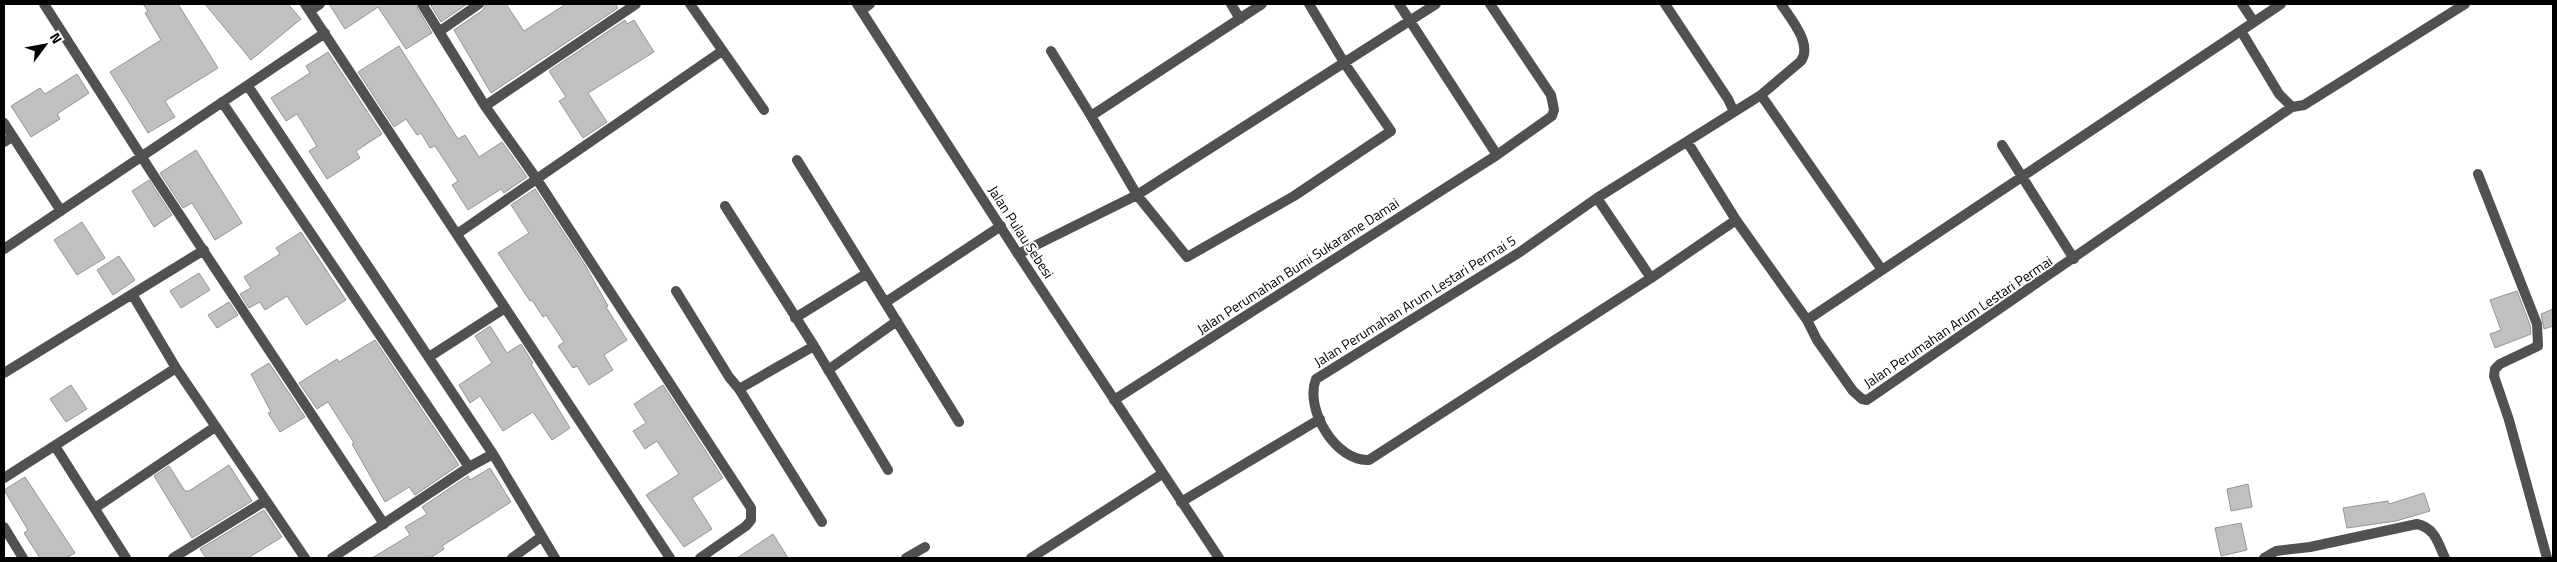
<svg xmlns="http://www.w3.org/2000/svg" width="2557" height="562" viewBox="0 0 2557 562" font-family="'Titillium Web',sans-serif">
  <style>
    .building { fill: #c0c0c0; stroke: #959595 }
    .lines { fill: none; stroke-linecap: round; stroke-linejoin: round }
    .minor { stroke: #515151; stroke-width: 10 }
    .tertiary { stroke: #515151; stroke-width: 10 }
    .labels { text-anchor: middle; stroke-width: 4; stroke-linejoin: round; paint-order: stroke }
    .street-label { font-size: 14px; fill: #000; stroke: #fff }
  </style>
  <rect width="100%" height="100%" fill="#fff"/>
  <path class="building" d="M143 4H178L218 68 165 101 175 117 148 133 110 72 161 40 145 13 148 11Z
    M205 4H288L301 19 251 60Z
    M329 4H415L432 33 406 49 378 7 345 29Z
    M430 4H467L441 22Z
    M486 4H506L524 31 566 4H615L618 8 491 93 454 30 483 10Z
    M625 20 627 24 634 20 654 52 588 93 607 122 583 138 559 101 566 97 549 71Z
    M399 46 458 139 465 135 479 157 502 142 527 177 504 193 501 189 468 210 452 185 458 181 435 146 430 148 421 133 417 135 406 119 394 127 358 72Z
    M328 52 382 134 356 151 360 158 327 179 309 151 317 146 297 114 286 121 271 98 310 73 306 66Z
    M77 74 89 93 57 114 60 119 31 137 11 106 40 88 45 94Z
    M196 150 242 223 215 240 192 203 183 208 160 173Z
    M149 180 172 215 154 227 132 191Z
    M535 189 585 265 608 306 606 307 627 340 604 355 613 370 589 385 577 366 573 368 558 346 564 342 546 315 543 317 532 300 530 301 498 253 529 233 511 205Z
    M82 222 105 258 77 275 54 240Z
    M301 232 346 300 306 325 287 296 265 310 260 302 249 308 240 294 251 288 244 277 280 254 276 248Z
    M119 256 135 280 113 295 97 270Z
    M199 273 210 290 181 308 170 291Z
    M2517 291 2530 325 2531 334 2495 348 2490 334 2501 330 2490 300Z
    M229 302 238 315 217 328 208 315Z
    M2553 309V326L2544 329 2541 314Z
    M490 326 507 353 521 344 533 363 531 364 570 428 552 440 533 412 503 431 480 396 470 403 459 385 492 363 475 336Z
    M375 340 459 465 415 495 409 487 385 502 352 444 354 443 328 402 317 409 299 383 337 359 339 362Z
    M269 363 305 417 280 432 268 413 271 412 251 374Z
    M71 385 87 409 66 422 50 399Z
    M663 385 723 478 692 498 712 529 684 547 646 495 679 474 657 441 645 449 633 431 646 423 634 404Z
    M229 465 252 501 192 538 154 476 169 466 185 491H189Z
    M490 468 511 502 442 546 444 549 430 558H372L410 535 405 527 427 514 422 507 468 476 470 480Z
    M25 477 75 553 66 558H40L24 533 28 530 4 490Z
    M2248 484 2252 507 2231 511 2227 489Z
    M2424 493 2430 511 2396 521 2347 528 2343 508 2388 501 2389 504Z
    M264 510 282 537 248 558H206L200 549Z
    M2241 523 2247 550 2221 556 2215 528Z
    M773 534 788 558H737Z"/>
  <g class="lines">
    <path class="minor" d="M44 4 152 173 384 524
      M305 4 670 558
      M422 4 485 106 536 178 751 508V520L746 526 700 558
      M690 4 764 110
      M1231 4 1240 19
      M1262 4 1091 116 1137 195 1187 257 1294 196 1391 131 1345 64 1309 4
      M1399 4 1497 155
      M1665 4 1728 99 1734 112
      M2242 4 2254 22
      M862 10 870 4
      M310 11 320 4
      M440 31 479 4
      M2241 31 2279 94 2292 107
      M1051 51 1091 116
      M248 86 493 454
      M1761 95 1882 270
      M222 102 469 467
      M485 106 636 4
      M4 123 61 211
      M4 142 12 137
      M1688 143 1736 220 1807 320 1817 340 1853 391 1862 399 1867 400 2292 107 2304 105 2465 4
      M2002 145 2074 259
      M797 160 959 422
      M2478 174 2537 324 2538 346 2500 364 2495 369 2494 376 2509 420 2547 558
      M1597 198 1651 278
      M725 206 814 346 888 470
      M1736 220 1651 278 1369 460C1336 462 1304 409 1316 379L1520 252 1597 198 1761 95 1801 61C1813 44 1790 18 1781 4
      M457 234 722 51
      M4 249 325 33
      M1018 254 1137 195 1436 4
      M676 291 729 377 739 389 822 522
      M132 294 176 368 305 558
      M886 302 1001 226
      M795 318 866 274
      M1807 320 2281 4
      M429 357 505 308
      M828 370 897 321
      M4 373 204 250
      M739 389 814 346
      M1114 400 1497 155 1552 116 1554 110 1551 95 1490 4
      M55 446 126 558
      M4 478 176 368
      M1181 502 1320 419
      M95 508 215 427
      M4 527 23 558
      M173 558 265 501
      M332 558 469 467 493 454 555 558
      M512 558 541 537
      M906 558 925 547
      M1031 558 1162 474
      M2264 558 2276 551 2310 547 2417 524C2435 528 2438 543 2445 558"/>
    <path class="tertiary" d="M857 4 1018 254 1219 558"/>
  </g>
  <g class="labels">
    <g class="street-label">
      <text transform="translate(1021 232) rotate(57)" y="5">Jalan Pulau Sebesi</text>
      <text transform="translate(1298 266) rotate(-33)" y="5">Jalan Perumahan Bumi Sukarame Damai</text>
      <text transform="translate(1415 301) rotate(-32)" y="5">Jalan Perumahan Arum Lestari Permai 5</text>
      <text transform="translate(1958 322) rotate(-34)" y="5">Jalan Perumahan Arum Lestari Permai</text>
    </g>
  </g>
  <rect width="2557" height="562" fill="none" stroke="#000000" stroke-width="10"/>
  <g transform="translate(45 45) rotate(58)" stroke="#ffffff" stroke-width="4" paint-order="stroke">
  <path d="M0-4L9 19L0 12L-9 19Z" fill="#000000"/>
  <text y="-8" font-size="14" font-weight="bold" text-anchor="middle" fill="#000000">N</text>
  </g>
</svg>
